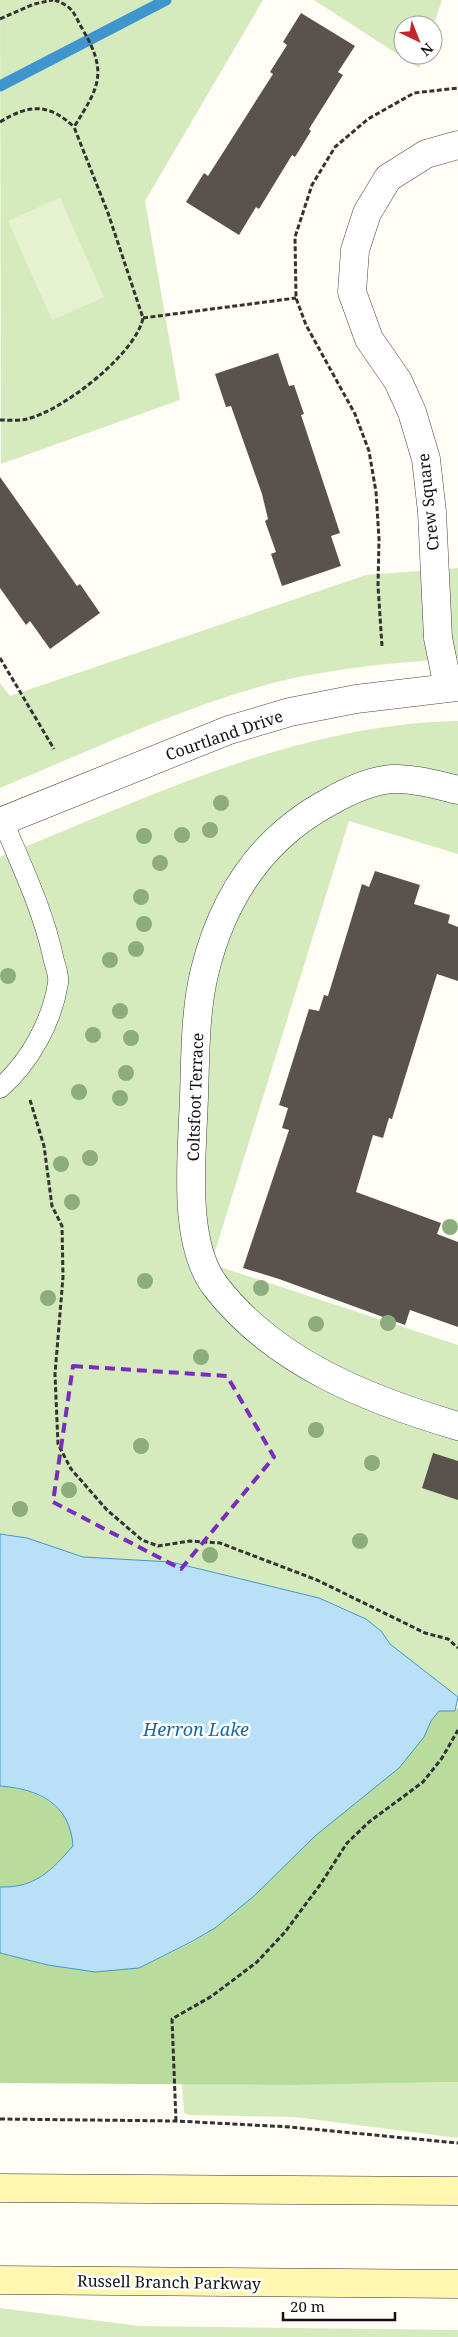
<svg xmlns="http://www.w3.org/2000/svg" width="458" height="2337" viewBox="0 0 458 2337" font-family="'Noto Serif',serif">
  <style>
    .green { fill: #d5ebbd }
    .forest { fill: #b9dc9c }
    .pitch { fill: #e6f2cf }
    .water { fill: #b9e0f7; stroke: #3f96cf }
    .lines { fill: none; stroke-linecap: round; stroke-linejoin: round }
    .stream { stroke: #3f96cf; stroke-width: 11 }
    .building { fill: #5a524d }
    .lane-casing { stroke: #444; stroke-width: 21 }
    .street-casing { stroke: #444; stroke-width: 29 }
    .secondary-casing { stroke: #333; stroke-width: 29 }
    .path { stroke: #333; stroke-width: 3; stroke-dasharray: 5 2.5; stroke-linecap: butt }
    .lane { stroke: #fff; stroke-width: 20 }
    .street { stroke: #fff; stroke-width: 28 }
    .secondary { stroke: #fff6b0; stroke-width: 28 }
    .tree { fill: #8dad7f }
    .marked { fill: none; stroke: #7b2cbf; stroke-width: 4; stroke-dasharray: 10 6; stroke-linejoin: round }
    .labels { text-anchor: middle; stroke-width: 5; stroke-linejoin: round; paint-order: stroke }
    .street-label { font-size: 16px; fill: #111; stroke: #fff }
    .water-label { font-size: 18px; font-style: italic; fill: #1768a6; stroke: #fff }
  </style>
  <rect width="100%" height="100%" fill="#fffdf5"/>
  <path class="green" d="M0 0H263L145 201 180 400 1 464Z
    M314 0H442L433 27V25H403V55H424L419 68Z
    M458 568V658C397 663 337 667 277 682 182 707 91 750 0 788V683L10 696 366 575Z
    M458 721V854L349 821 211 1264 458 1345V1697L390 1644 381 1631 348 1610 319 1598 171 1562 83 1557 27 1538 0 1534V857C147 798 297 724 458 721Z
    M458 2082V2138L295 2117 189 2115 184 2113 182 2084 296 2085Z
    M0 2308 139 2326 458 2330V2337H0Z"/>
  <path class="forest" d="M458 1707V2082L296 2085 0 2083V1953L48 1965 139 1968 191 1943 215 1928 254 1896 314 1836 399 1768 424 1737 431 1721 439 1711H455Z
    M0 1786C29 1789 57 1798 71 1826 73 1832 72 1840 73 1846 51 1871 36 1888 0 1887Z"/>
  <path class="pitch" d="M60 198 104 297 52 320 8 221Z"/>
  <path class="water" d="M0 1534 27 1538 83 1557 171 1562 319 1598 366 1619 381 1631 390 1644 458 1697 455 1711H439L431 1721 424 1737 399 1768 315 1836 254 1896 215 1928 191 1942 139 1968 95 1972 48 1965 0 1953V1887C35 1888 51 1871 73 1846 70 1803 38 1789 0 1786Z"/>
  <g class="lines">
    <path class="stream" d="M0 86 166 0"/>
  </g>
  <path class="building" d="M301 13 355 46 338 72 343 75 309 129 311 131 295 157 292 155 259 209 256 207 239 235 186 202 204 173 208 176 224 151 273 74 270 72 287 45 283 42Z
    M278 353 289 386 294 385 304 414 301 415 340 533 331 536 341 566 282 586 271 554 276 552 265 521 268 519 262 494 231 406 226 407 215 374Z
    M0 477 77 586 80 584 100 613 50 649 30 621 26 625 0 588Z
    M375 871 420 885 414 904 450 915 448 923 458 927V981L437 974 392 1119 389 1118 383 1138 373 1135 356 1192 441 1223 437 1234 458 1242V1327L410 1310 405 1325 279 1279 243 1268 289 1130 282 1128 288 1108 279 1105 309 1009 319 1011 324 995 328 996 362 884 369 887Z
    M433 1453 458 1461V1500L422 1488Z"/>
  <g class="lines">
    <defs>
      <path id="lane" d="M0 1088C29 1063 52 1022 58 983 59 976 56 967 54 961 44 912 22 867 3 821"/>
      <path id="street" d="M448 687 438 638 432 512 426 459 412 412 398 381 369 339 352 292 355 250 367 213 388 178 426 154 458 145
        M458 790C437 785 413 778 392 779 369 781 348 791 329 802 262 838 223 898 205 970 193 1018 196 1071 193 1119 191 1169 184 1246 216 1287 275 1363 369 1400 458 1426
        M0 822 229 730 290 712 356 699 458 687"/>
      <path id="secondary" d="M0 2188 458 2191
        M0 2280 458 2284"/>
    </defs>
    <use href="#lane" class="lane-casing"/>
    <use href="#street" class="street-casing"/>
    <use href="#secondary" class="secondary-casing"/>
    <path class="path" d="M0 19 34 4 53 0
      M0 122C29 104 49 103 74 127
      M143 318 296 298
      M0 420C8 420 19 421 27 419 62 411 136 354 143 318L108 213 74 127C99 87 108 73 83 30 73 13 75 8 55 0
      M382 646 378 586 379 539 376 492 369 451 355 414 306 325 296 298 295 237 312 185 335 147 368 119 414 93 458 88
      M0 658 54 749
      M30 1100 44 1146 52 1206 62 1226 63 1277 55 1374 58 1444 71 1469 107 1510 142 1540 158 1546 190 1541 220 1543 317 1580 425 1633 448 1639 458 1648
      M0 2119 176 2121 290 2127 458 2143
      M176 2121 172 2019 212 1996 257 1962 285 1932 320 1885 347 1843 369 1822 423 1782 442 1758 458 1730"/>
    <use href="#lane" class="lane"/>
    <use href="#street" class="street"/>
    <use href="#secondary" class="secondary"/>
  </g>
  <g class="tree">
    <circle cx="221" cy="803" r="8"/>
    <circle cx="210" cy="830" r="8"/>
    <circle cx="182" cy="835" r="8"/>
    <circle cx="144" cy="836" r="8"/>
    <circle cx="160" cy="863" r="8"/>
    <circle cx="141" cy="897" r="8"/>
    <circle cx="144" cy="924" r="8"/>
    <circle cx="136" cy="949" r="8"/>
    <circle cx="110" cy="960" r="8"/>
    <circle cx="8" cy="976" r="8"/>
    <circle cx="120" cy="1011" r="8"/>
    <circle cx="93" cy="1035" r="8"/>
    <circle cx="131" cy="1038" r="8"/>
    <circle cx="126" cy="1073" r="8"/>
    <circle cx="79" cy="1092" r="8"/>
    <circle cx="120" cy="1098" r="8"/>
    <circle cx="90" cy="1158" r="8"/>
    <circle cx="61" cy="1164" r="8"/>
    <circle cx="72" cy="1202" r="8"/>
    <circle cx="450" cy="1227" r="8"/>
    <circle cx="145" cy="1281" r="8"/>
    <circle cx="261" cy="1288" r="8"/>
    <circle cx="48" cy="1298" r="8"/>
    <circle cx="388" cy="1323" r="8"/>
    <circle cx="316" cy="1324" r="8"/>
    <circle cx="201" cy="1357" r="8"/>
    <circle cx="316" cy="1430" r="8"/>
    <circle cx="141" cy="1446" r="8"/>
    <circle cx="372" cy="1463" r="8"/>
    <circle cx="69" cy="1490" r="8"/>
    <circle cx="20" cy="1509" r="8"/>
    <circle cx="360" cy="1541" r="8"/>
    <circle cx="210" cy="1555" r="8"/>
  </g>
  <path class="marked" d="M73 1366 227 1376 274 1457 181 1569 53 1502Z"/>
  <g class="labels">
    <g class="street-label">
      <text transform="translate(428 502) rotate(-96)" y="6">Crew Square</text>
      <text transform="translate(224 735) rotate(-19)" y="6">Courtland Drive</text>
      <text transform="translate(195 1097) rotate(-88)" y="6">Coltsfoot Terrace</text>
      <text transform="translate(169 2282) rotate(1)" y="6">Russell Branch Parkway</text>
    </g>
    <g class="water-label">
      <text x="196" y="1736">Herron Lake</text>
    </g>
  </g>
  <g transform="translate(418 40) rotate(137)"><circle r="24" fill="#ffffff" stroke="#a0a0a0"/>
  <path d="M0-4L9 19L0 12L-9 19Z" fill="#c4262e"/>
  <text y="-8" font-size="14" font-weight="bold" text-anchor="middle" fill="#111111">N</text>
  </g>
  <path d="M283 2312v8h112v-8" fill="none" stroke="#111111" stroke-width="2.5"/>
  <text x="290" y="2312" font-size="15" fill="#111111" stroke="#ffffff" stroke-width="4" paint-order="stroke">20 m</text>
</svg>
